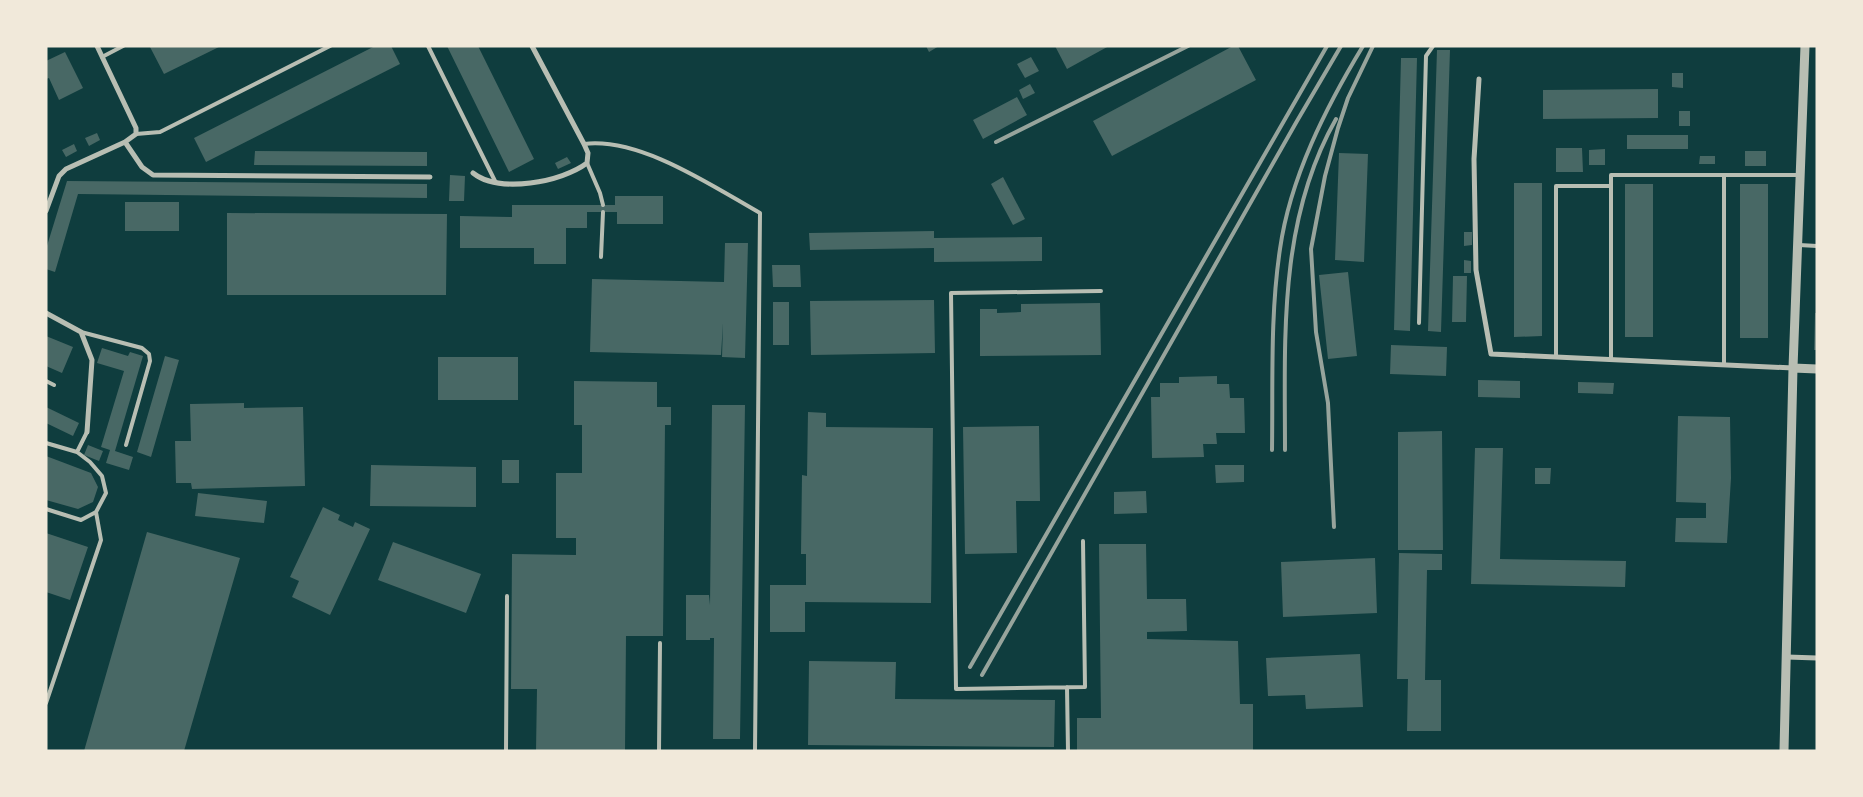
<svg xmlns="http://www.w3.org/2000/svg" width="1863" height="797" viewBox="0 0 1863 797" font-family="'IBM Plex Serif',serif">
  <style>
    .building { fill: #486865 }
    .lines { fill: none; stroke-linecap: round; stroke-linejoin: round }
    .service { stroke: #b8beb3; stroke-width: 4 }
    .minor { stroke: #b8beb3; stroke-width: 5 }
    .tertiary { stroke: #b8beb3; stroke-width: 9 }
    .rail { stroke: #97a49c; stroke-width: 4 }
  </style>
  <rect width="100%" height="100%" fill="#0f3d3e"/>
  <path class="building" d="M153 46H221L164 74 150 47Z
    M375 46H391L400 64 206 162 194 138Z
    M447 46H478L534 159 509 172Z
    M926 46H939L929 52Z
    M1055 46H1109L1067 69Z
    M1233 46H1238L1256 80 1112 156 1093 121Z
    M1437 50H1450L1441 332 1428 331Z
    M65 52 83 88 59 100 49 78 46 79V61Z
    M1031 57 1039 71 1025 78 1017 64Z
    M1401 58H1417L1410 331 1394 330Z
    M1672 73H1683V88L1672 87Z
    M1030 84 1035 93 1023 99 1019 90Z
    M1658 89V118L1543 119V90Z
    M1017 97 1027 115 983 139 973 120Z
    M1679 111H1690V126H1679Z
    M97 133 100 140 89 146 85 138Z
    M1627 135H1688V149H1627Z
    M74 144 77 151 66 157 62 150Z
    M1556 148H1582L1583 172H1556Z
    M1605 149V165H1589V150Z
    M255 151 427 152V166L254 165Z
    M1745 151H1766V166H1745Z
    M1339 153 1368 154 1364 262 1335 260Z
    M1700 156H1715V164H1699Z
    M567 157 571 163 558 169 555 163Z
    M450 175 465 176 464 201H449Z
    M1003 177 1025 219 1013 225 991 184Z
    M67 181 427 184V198L78 194 55 272 46 269V249Z
    M1514 183H1542V336L1514 337Z
    M1625 184H1653V337H1625Z
    M1740 184H1768V338H1740Z
    M615 196H663V224H617V212H587V228H566V264H534V248H460V216L512 217V205H615Z
    M125 202H179V231H125Z
    M227 213 447 214 446 295H227Z
    M934 231V238L1042 237V261L934 262V248L810 250 809 233Z
    M1464 232H1472V245L1464 246Z
    M725 243H748L745 358 722 357 723 323 721 355 590 352 592 279 724 282Z
    M1464 260 1471 261V273H1464Z
    M772 265H800L801 287H773Z
    M1348 272 1357 356 1328 359 1319 275Z
    M1453 276H1467L1466 322H1452Z
    M934 300 935 353 811 355 810 301Z
    M773 302H789V345H773Z
    M1100 303 1101 355 980 356V309H997V313L1021 312V304Z
    M1815 313H1817V350H1814Z
    M46 336 73 347 62 373 46 366Z
    M1391 345 1447 347 1446 376 1390 374Z
    M102 348 128 356 130 352 143 356 115 451 133 457 129 470 106 463 110 450 101 447 124 371 97 363Z
    M165 356 179 360 151 457 137 452Z
    M438 357H518V400H438Z
    M1217 376V384H1229L1230 398H1244L1245 433H1216L1217 444H1203L1204 457 1152 458 1151 397H1160V383H1179V377Z
    M1478 380 1520 381V398L1478 397Z
    M574 381 657 382V407H671V425H665L663 636H626L625 751H536L537 689H511L512 554 576 555V538H556V473H582V425H574Z
    M1578 382 1614 383 1613 394 1578 393Z
    M244 403V408L303 407 305 486 192 489 191 483H176L175 441H191L190 404Z
    M712 405H745L740 739H713L714 638H710V640H686V595H709L710 605Z
    M46 407 79 423 73 436 46 423Z
    M808 412 826 413V427L933 428 931 603 805 602V632H770V585H806V554H801L802 475 807 476Z
    M1678 416 1730 417 1731 478 1727 543 1675 542 1676 518H1706V503L1676 502Z
    M1039 426 1040 501H1016L1017 553 965 554 963 427Z
    M1442 431 1443 550H1398V432Z
    M88 445 103 451 99 461 84 455Z
    M1475 448H1503L1500 559 1626 561 1625 587 1471 584Z
    M46 456 91 473 98 487 93 502 78 509 46 500Z
    M502 460H519V483H502Z
    M371 465 476 467V507L370 506Z
    M1215 465H1244V482L1216 483Z
    M1535 468H1551L1550 484H1535Z
    M1146 491 1147 513 1114 514V492Z
    M198 493 267 501 264 523 195 516Z
    M323 507 340 515 338 520 353 527 355 522 370 529 330 615 292 597 299 581 290 577Z
    M147 532 240 558 184 751H84Z
    M46 533 88 547 70 600 46 592Z
    M393 542 481 574 466 613 378 580Z
    M1099 544H1146L1147 599H1186L1187 631 1147 632V639L1238 641 1240 704H1253V751H1077V718H1101Z
    M1399 553 1442 554V570H1427L1425 680H1441V731H1407L1408 679H1397Z
    M1375 558 1377 613 1283 617 1281 562Z
    M1360 654 1363 707 1306 709 1305 695 1268 696 1266 658Z
    M809 661 896 662 895 699 1055 700 1054 747 808 745Z"/>
  <g class="lines">
    <path class="service" d="M428 46 496 183
      M102 57 123 46
      M136 134 160 132 330 46
      M584 144C640 137 712 186 760 213L755 751
      M587 163 600 193 603 205
      M1611 186V175H1724
      M1799 245 1817 246
      M601 257 603 212
      M1419 323 1426 56 1433 46
      M81 332 142 348 149 354 150 361 126 445
      M1556 357V186H1611V360
      M1724 365V175H1800
      M46 381 54 385
      M46 443 77 452 90 462 102 476 106 493 96 512 81 520 46 509
      M77 452 87 432
      M1083 541 1085 687 956 689 951 293 1101 291
      M1067 687 1068 751
      M46 703 101 540 96 512
      M506 751 507 596
      M659 751 660 643"/>
    <path class="minor" d="M1479 79 1474 159 1476 270 1491 354 1793 368
      M125 142 142 167 153 175 430 177
      M473 173C499 194 562 182 587 163L588 153 584 144 532 46
      M46 211 59 176 66 169 125 142 136 134V128L97 46
      M46 313 81 332 92 360 87 432
      M1787 657 1817 658"/>
    <path class="tertiary" d="M1793 368 1817 369
      M1784 751 1793 368 1805 46"/>
    <path class="rail" d="M996 142 1188 46
      M1272 450C1273 384 1270 315 1280 249 1290 178 1326 107 1363 46
      M1285 450C1285 338 1278 221 1336 119
      M1334 527 1328 403 1316 332 1311 249 1325 176 1338 128 1348 98 1373 46
      M970 667 1327 46
      M982 675 1297 121 1341 46"/>
  </g>
  <rect width="1863" height="797" fill="none" stroke="#f1e9da" stroke-width="95"/>
</svg>
